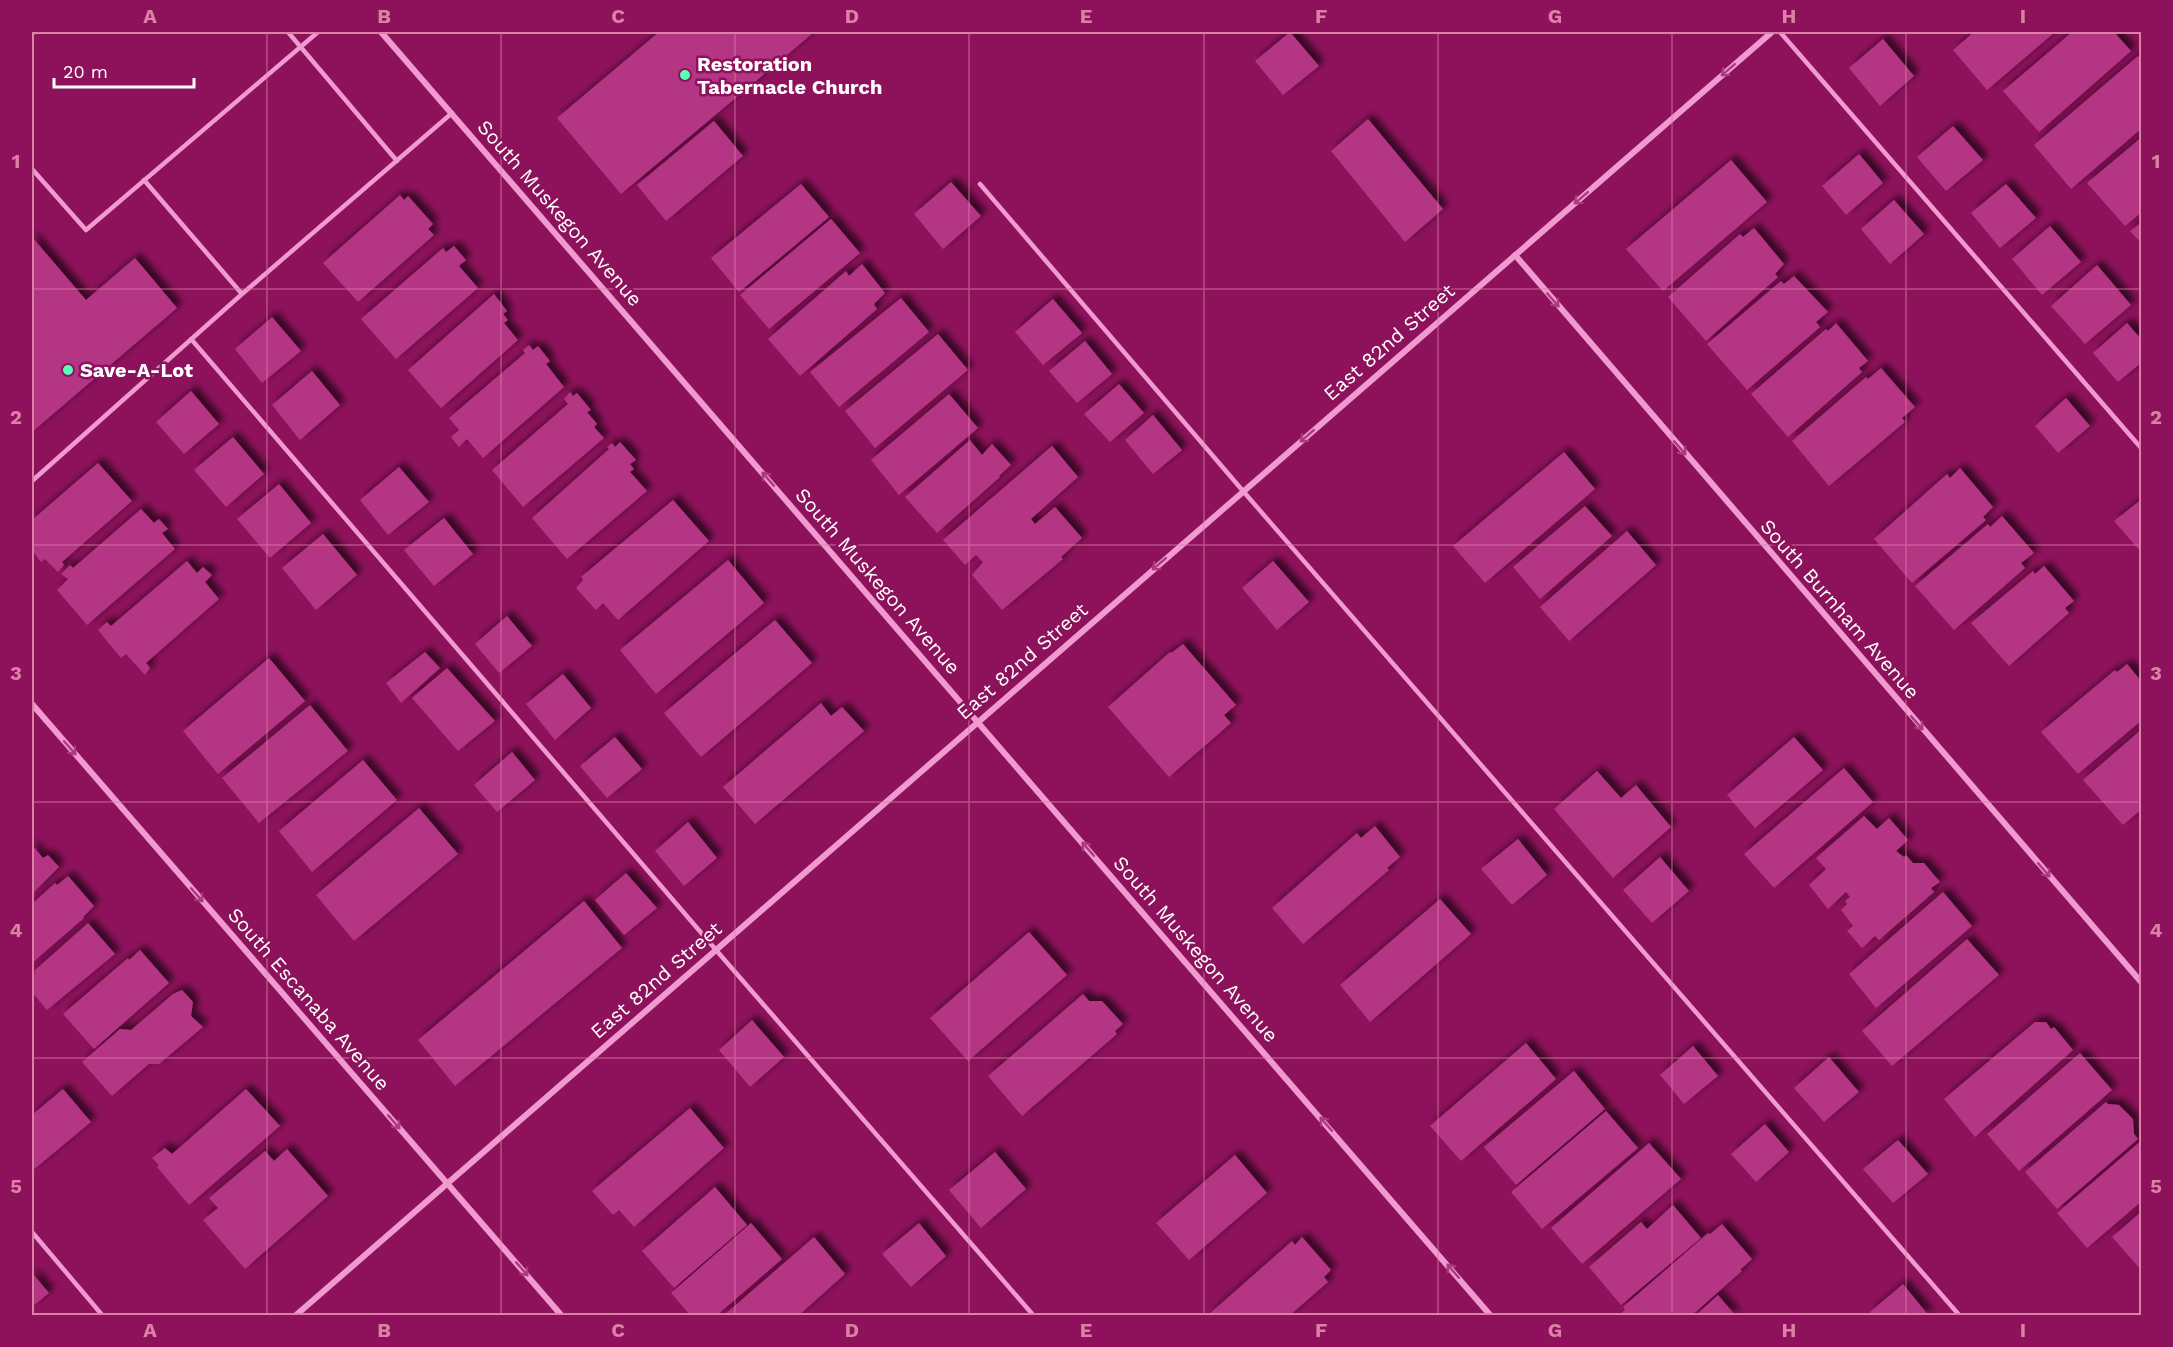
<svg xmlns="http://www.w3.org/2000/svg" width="2173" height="1347" viewBox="0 0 2173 1347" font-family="'Work Sans',sans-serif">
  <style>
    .building { fill: #b43583; filter: url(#shadow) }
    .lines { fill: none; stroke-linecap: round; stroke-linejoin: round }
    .lane { stroke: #f19acf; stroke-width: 4.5 }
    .street { stroke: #f19acf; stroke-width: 6 }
    .oneway { stroke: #ab3b7e }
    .grid { fill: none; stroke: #dd80a5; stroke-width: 1.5; stroke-opacity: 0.55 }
    .poi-dot { fill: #5affb5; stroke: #8d125b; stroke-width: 2 }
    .labels { text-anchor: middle; stroke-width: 5; stroke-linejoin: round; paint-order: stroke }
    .poi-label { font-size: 20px; font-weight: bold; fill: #fff; stroke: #8d125b; text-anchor: start }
    .street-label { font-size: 20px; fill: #fff; stroke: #8d125b }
    .neatline { fill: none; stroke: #dd80a5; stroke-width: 2 }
    .grid-label { font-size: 20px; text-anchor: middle; font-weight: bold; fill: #dd80a5 }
  </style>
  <defs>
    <filter id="shadow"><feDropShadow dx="5.5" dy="-5.5" stdDeviation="3" flood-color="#0009"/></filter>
  </defs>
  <rect width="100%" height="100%" fill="#8d125b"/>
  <path class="building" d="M659 32 813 33 621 194 557 118Z
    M1290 32 1319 66 1283 95 1255 61Z
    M1974 32H2055L1987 90 1953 50Z
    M2072 32H2114L2131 51 2039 132 2003 91Z
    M1883 39 1914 76 1880 106 1849 68Z
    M2138 56 2142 60V128L2071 189 2034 145Z
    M1368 119 1443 209 1405 242 1331 151Z
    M714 121 743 156 666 221 637 185Z
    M1953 126 1983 160 1946 191 1917 157Z
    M2142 137V212L2125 226 2087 183Z
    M1859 154 1883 183 1846 215 1822 186Z
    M1731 160 1767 202 1663 291 1626 249Z
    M951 182 981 216 943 249 914 214Z
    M801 184 829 217 739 292 711 258Z
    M2006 184 2036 218 2000 248 1971 213Z
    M400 195 404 200 408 196 433 224 428 229 434 235 358 302 323 263Z
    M1894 200 1924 234 1890 264 1861 229Z
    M831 219 860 253 769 329 740 295Z
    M2142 222V244L2130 231Z
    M2050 226 2081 262 2042 295 2012 259Z
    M1754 228 1784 264 1775 274 1778 277 1706 341 1668 297 1740 234 1743 237Z
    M32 237 86 300 135 258 177 308 32 432Z
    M454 246 466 260 459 266 478 288 396 359 361 319 443 248 446 252Z
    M862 264 885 293 874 304 877 309 800 376 768 339 846 271 849 276Z
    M2097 265 2131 305 2085 344 2051 306Z
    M1794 276 1828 312 1816 322 1820 327 1747 390 1707 344 1781 281 1784 284Z
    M494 294 507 311 503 314 508 320 504 323 518 340 441 408 408 370Z
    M901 298 929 332 839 407 810 372Z
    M1053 299 1082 333 1043 365 1015 332Z
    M272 317 301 351 262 383 235 349Z
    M1836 323 1868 361 1859 368 1862 372 1788 437 1751 394 1826 329 1828 331Z
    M2127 323 2142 340V362L2118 382 2093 353Z
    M938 334 968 370 875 448 845 411Z
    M1085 341 1112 374 1077 403 1049 371Z
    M529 345 533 350 538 346 550 361 546 364 564 387 483 458 467 439 459 447 451 437 459 430 449 418 525 353 523 350Z
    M1881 368 1915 407 1902 418 1905 422 1829 486 1792 441 1866 377 1868 379Z
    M312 371 340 405 300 440 272 405Z
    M1119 384 1144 413 1110 442 1084 414Z
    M191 391 219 424 184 454 156 422Z
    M570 392 573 396 577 393 591 410 587 412 597 424 594 427 604 438 523 507 492 470 568 404 564 399Z
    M949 394 978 428 899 495 871 460Z
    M2066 398 2090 426 2058 453 2035 426Z
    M1153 415 1182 450 1153 474 1125 440Z
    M233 437 264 474 226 507 194 470Z
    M970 440 982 455 992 444 1011 465 999 476 1000 477 937 533 905 497Z
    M620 442 636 460 630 464 634 469 630 472 647 491 567 559 532 518 609 449 607 447 612 443 615 447Z
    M1052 446 1078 477 1031 519 1035 524 1055 507 1082 538 1061 557 1063 559 1002 610 972 575 983 562 976 555 965 565 943 540Z
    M1564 452 1595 489 1485 583 1453 546Z
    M98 463 132 501 62 562 64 565 58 572 45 559 41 562 32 550V520Z
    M399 467 429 502 388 535 360 500Z
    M1960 468 1993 507 1983 517 1986 520 1912 583 1874 539 1947 474 1950 478Z
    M279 484 311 523 270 558 237 519Z
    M2142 499V550L2140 551 2114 521Z
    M673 500 709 541 618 620 603 603 596 610 576 588 583 580 581 577Z
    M1585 506 1612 536 1540 599 1513 567Z
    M141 509 154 523 159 519 168 529 162 533 175 549 87 625 57 590 68 579 61 574 70 565 73 568Z
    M2002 516 2034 553 2021 563 2025 568 1954 630 1915 586 1988 524 1990 527Z
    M444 518 473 554 434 586 404 550Z
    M1627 531 1656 565 1569 641 1540 607Z
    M323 534 357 575 316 610 282 568Z
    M728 560 764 603 656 694 620 650Z
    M187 561 197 573 203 567 212 575 205 582 219 599 146 663 150 668 145 675 126 654 121 658 98 630 107 622 111 626Z
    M1273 561 1309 602 1277 630 1242 588Z
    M2044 566 2074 601 2065 608 2069 613 2009 666 1971 623 2033 571 2035 574Z
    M507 616 532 646 499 673 475 644Z
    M775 620 812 663 701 757 664 713Z
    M1183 644 1236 705 1224 715 1231 723 1169 777 1108 707 1170 652 1171 653Z
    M425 652 440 668 401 703 386 683Z
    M269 658 305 701 218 774 183 731Z
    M2127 664 2142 682V720L2078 774 2041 732 2115 670 2117 672Z
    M447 668 495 721 458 751 412 698Z
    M563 674 591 708 555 740 526 704Z
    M821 703 831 716 842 707 864 731 755 824 723 787Z
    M310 705 348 751 259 823 222 778Z
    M2142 729V809L2123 825 2083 780Z
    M615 737 642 769 607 798 580 766Z
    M1794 737 1823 770 1755 828 1727 795Z
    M512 752 535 780 497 812 474 785Z
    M363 760 397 800 312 872 279 831Z
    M1844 768 1873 802 1774 888 1744 854Z
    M1597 771 1621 798 1636 785 1671 827 1613 878 1554 809Z
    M419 808 458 854 354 941 316 895Z
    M1864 816 1877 829 1889 818 1908 840 1896 851 1904 857 1906 855 1913 863H1924L1940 882 1931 888 1934 892 1879 940 1875 936 1862 948 1847 931 1853 926 1841 910 1847 904 1845 901 1850 897 1846 892 1828 909 1809 885 1826 869 1816 858Z
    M688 822 717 858 684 886 655 851Z
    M1375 826 1400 857 1387 868 1389 870 1303 944 1272 908 1357 833 1361 838Z
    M1518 839 1547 875 1512 905 1481 869Z
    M32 845 43 858 48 855 59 867 32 894Z
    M1660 857 1689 891 1652 923 1623 890Z
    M626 873 657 908 624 935 595 900Z
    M68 876 94 906 83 917 84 918 32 963V904L55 883 57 885Z
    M1943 892 1972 926 1876 1008 1849 974Z
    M1440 899 1471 934 1370 1022 1340 985Z
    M584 901 622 948 455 1086 418 1040Z
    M88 923 115 954 47 1010 32 992V976L35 973 34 971Z
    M1029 932 1067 975 968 1061 930 1018Z
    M1967 939 1999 975 1892 1066 1862 1031Z
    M140 950 169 983 94 1049 63 1014 128 958 129 960Z
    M182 990 193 1002 191 1016 203 1027 159 1064H149L112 1096 82 1062 120 1029 131 1030 173 994Z
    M1083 994 1089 1001H1102L1123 1024 1115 1031 1117 1034 1022 1116 988 1076Z
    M752 1020 784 1057 750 1087 719 1050Z
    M2035 1022H2046L2051 1029 2054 1027 2073 1050 1975 1137 1944 1099Z
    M1526 1043 1556 1079 1461 1161 1430 1126Z
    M1693 1046 1718 1076 1684 1104 1660 1075Z
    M2080 1053 2112 1090 2019 1171 1987 1134Z
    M1829 1057 1859 1092 1824 1122 1794 1088Z
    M1574 1071 1605 1109 1516 1185 1484 1147Z
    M63 1089 91 1122 32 1171V1115Z
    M246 1089 280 1126 189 1205 157 1167 159 1165 152 1158 165 1148 172 1154Z
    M2106 1102 2108 1104 2119 1105 2133 1119 2134 1134 2138 1139 2057 1209 2025 1172Z
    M690 1108 724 1148 634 1227 619 1210 613 1215 592 1191Z
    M1606 1111 1638 1148 1542 1229 1511 1192Z
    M1765 1124 1789 1152 1756 1182 1731 1154Z
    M1898 1140 1928 1174 1893 1203 1863 1169Z
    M2142 1140V1201L2087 1248 2057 1213Z
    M1649 1143 1681 1179 1582 1264 1551 1228Z
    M287 1149 328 1196 245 1269 203 1220 218 1208 209 1198 265 1151 274 1161Z
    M995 1152 1026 1189 981 1228 949 1190Z
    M1235 1155 1267 1193 1189 1260 1156 1223Z
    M715 1187 747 1225 674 1288 642 1251Z
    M1673 1205 1701 1238 1621 1305 1589 1267 1641 1222 1647 1229Z
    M2142 1211V1271L2112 1237Z
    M751 1223 782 1259 716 1316H691L671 1293Z
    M919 1223 946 1256 911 1287 882 1254Z
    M1722 1224 1752 1259 1740 1270 1742 1271 1691 1316H1618L1625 1310 1623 1307 1708 1233 1710 1234Z
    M814 1237 845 1274 798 1316H723Z
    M1302 1237 1331 1270 1324 1277 1328 1282 1289 1316H1207L1292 1241 1295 1245Z
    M32 1273 49 1293 32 1307Z
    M1903 1284 1929 1316H1873L1870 1312Z
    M1718 1295 1736 1316H1695Z"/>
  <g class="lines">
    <path class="lane" d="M288 32 397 161
      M1780 32 2142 449
      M32 34 34 32
      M32 169 86 230 318 32
      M144 180 242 294
      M980 184 1243 491 1960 1316
      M191 339 716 950 1034 1316
      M32 481 242 294 452 113
      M32 1232 103 1316"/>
    <path class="street" d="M381 32 1491 1316
      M1515 255 2142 983
      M32 704 562 1316
      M295 1316 1772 32"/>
  </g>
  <defs><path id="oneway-shaft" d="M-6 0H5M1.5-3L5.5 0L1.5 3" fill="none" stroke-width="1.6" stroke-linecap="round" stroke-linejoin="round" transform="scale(1.5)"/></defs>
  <g class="oneway">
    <use href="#oneway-shaft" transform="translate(1728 70) rotate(139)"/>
    <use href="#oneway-shaft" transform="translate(1581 198) rotate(139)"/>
    <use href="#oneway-shaft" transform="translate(1553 300) rotate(49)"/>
    <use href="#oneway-shaft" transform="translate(1307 436) rotate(139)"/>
    <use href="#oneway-shaft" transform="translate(1680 448) rotate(49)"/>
    <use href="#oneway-shaft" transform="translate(768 479) rotate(-131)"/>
    <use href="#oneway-shaft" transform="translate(1159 564) rotate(139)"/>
    <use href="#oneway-shaft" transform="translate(1917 723) rotate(49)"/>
    <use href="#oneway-shaft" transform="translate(70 748) rotate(49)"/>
    <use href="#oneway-shaft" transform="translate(1088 849) rotate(-131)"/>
    <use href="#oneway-shaft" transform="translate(2044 870) rotate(49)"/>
    <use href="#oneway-shaft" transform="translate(197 895) rotate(49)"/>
    <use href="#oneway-shaft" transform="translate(394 1122) rotate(49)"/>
    <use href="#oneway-shaft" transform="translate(1326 1124) rotate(-131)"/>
    <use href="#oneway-shaft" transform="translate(522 1269) rotate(49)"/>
    <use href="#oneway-shaft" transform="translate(1453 1271) rotate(-131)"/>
  </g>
  <path class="grid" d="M267 32V1316M501 32V1316M735 32V1316M969 32V1316M1204 32V1316M1438 32V1316M1672 32V1316M1906 32V1316M32 289H2142M32 545H2142M32 802H2142M32 1058H2142"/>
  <g class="poi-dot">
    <circle cx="685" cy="75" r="6"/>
    <circle cx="68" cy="370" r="6"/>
  </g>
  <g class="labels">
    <g class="poi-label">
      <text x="697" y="71">Restoration<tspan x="697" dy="23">Tabernacle Church</tspan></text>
      <text x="80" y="377">Save-A-Lot</text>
    </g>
    <g class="street-label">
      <text transform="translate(560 213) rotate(49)" y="7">South Muskegon Avenue</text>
      <text transform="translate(1389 342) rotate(-41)" y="7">East 82nd Street</text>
      <text transform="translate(878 581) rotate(49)" y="7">South Muskegon Avenue</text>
      <text transform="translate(1840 609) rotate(49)" y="7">South Burnham Avenue</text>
      <text transform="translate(1022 661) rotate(-41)" y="7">East 82nd Street</text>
      <text transform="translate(1196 949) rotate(49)" y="7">South Muskegon Avenue</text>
      <text transform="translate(656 980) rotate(-41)" y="7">East 82nd Street</text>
      <text transform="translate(309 999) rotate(49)" y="7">South Escanaba Avenue</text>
    </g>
  </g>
  <rect width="2173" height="1347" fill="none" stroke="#8d125b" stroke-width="66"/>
  <path d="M54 78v9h140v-9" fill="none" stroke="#ffffff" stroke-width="3"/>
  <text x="63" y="78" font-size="18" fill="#ffffff" stroke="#8d125b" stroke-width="4.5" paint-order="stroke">20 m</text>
  <rect x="33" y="33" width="2107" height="1281" class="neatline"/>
  <g class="grid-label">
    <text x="150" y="23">A</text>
    <text x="384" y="23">B</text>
    <text x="618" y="23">C</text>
    <text x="852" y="23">D</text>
    <text x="1086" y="23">E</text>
    <text x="1321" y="23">F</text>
    <text x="1555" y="23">G</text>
    <text x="1789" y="23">H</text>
    <text x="2023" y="23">I</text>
    <text x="16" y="168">1</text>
    <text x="2156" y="168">1</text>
    <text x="16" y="424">2</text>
    <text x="2156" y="424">2</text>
    <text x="16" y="680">3</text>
    <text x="2156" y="680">3</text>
    <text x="16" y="937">4</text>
    <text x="2156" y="937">4</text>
    <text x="16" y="1193">5</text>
    <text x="2156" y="1193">5</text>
    <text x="150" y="1337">A</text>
    <text x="384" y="1337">B</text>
    <text x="618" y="1337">C</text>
    <text x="852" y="1337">D</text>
    <text x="1086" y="1337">E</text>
    <text x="1321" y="1337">F</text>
    <text x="1555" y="1337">G</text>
    <text x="1789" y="1337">H</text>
    <text x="2023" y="1337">I</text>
  </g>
</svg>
